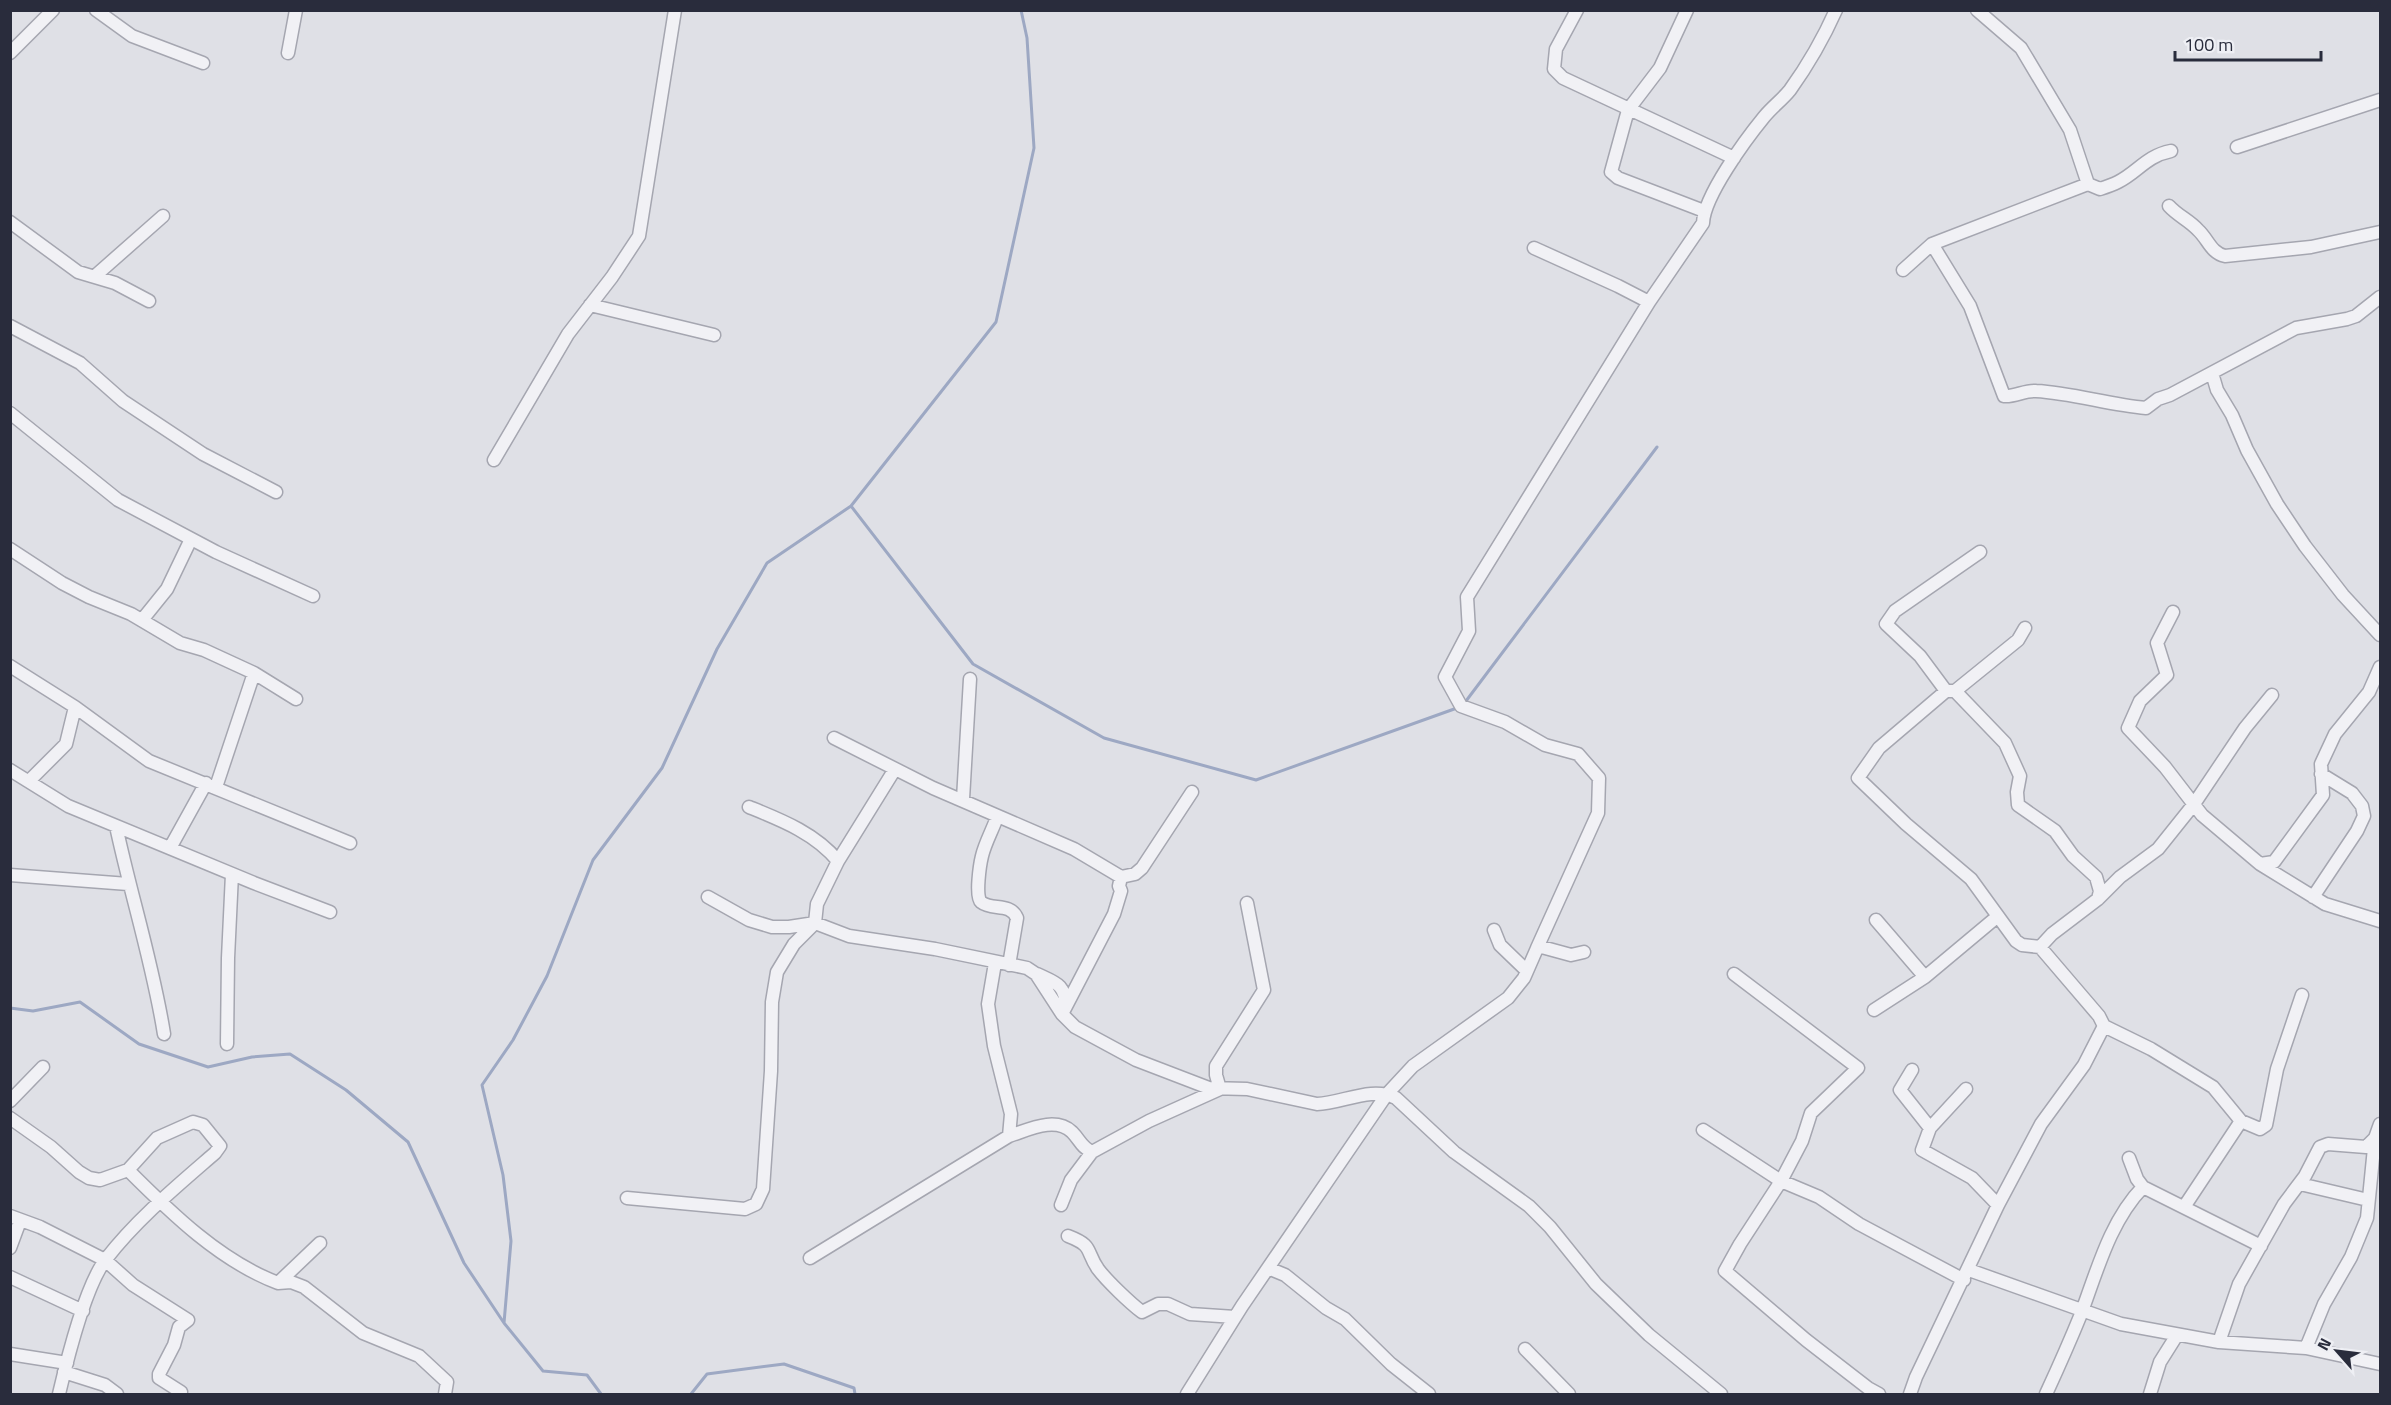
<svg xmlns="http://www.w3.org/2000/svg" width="2391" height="1405" viewBox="0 0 2391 1405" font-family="'Titillium Web',sans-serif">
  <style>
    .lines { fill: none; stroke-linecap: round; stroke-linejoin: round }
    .stream { stroke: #9da8c3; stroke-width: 3 }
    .minor-casing { stroke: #a5a6b0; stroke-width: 15 }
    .minor { stroke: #f1f1f5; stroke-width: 12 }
  </style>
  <rect width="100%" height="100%" fill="#dfe0e6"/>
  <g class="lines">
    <path class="stream" d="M851 506 973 664 1104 738 1256 780 1457 708
      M1463 705 1657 447
      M10 1008 33 1011 80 1002 139 1044 208 1067 252 1057 290 1054 346 1090 408 1142 464 1263 504 1323 543 1371 587 1375 601 1394
      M504 1323 511 1241 503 1175 482 1085 513 1040 547 976 593 860 662 768 717 649 767 563 851 506 996 322 1034 148 1027 38 1021 10
      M691 1394 707 1374 784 1364 854 1388 855 1394"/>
    <defs>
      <path id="minor" d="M96 10 132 36 203 63
        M1577 10 1556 49 1554 69 1563 78 1734 158
        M1687 10 1660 68 1628 110 1611 172 1618 178 1704 211
        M1977 10 2021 48 2070 130 2088 184
        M10 53 53 10
        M288 53 296 10
        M2237 147 2380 100
        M2169 206C2178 216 2189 220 2198 230 2208 239 2211 253 2225 256L2311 247 2380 232
        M10 222 78 272 115 283 149 301
        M1932 244 1970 306 2004 396C2015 397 2025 390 2036 391 2073 393 2109 405 2146 408L2158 399 2170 395 2296 328 2347 319 2356 316 2380 297
        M1534 248 1618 286 1649 302
        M1903 270 1932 244 2088 184 2100 189C2106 187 2112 185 2118 182 2138 172 2146 156 2171 151
        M95 276 163 216
        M590 305 714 335
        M10 326 80 363 123 401 203 454 276 492
        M2212 373 2217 390 2232 415 2247 450 2277 504 2305 546 2343 595 2380 635
        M10 413 118 500 216 552 313 596
        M494 460 568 334 612 277 639 236 675 10
        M10 549 62 583 89 597 131 614 180 643 204 650 254 673 296 699
        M1980 552 1895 611 1886 624 1920 656 1946 691 1879 748 1858 778 1906 824 1971 879 2016 941 2022 945 2040 947 2052 934 2098 899 2120 877 2158 849 2194 804 2245 728 2272 695
        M2173 612 2157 643 2167 675 2140 701 2128 728 2165 767 2202 815 2260 864 2325 904 2380 921
        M142 620 167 589 191 539
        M10 666 75 707 66 744 30 780
        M1947 691H1955L2018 640 2025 628
        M1955 691 2005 743 2020 776 2017 792 2018 805 2055 831 2073 856 2096 877 2100 891 2098 899
        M75 707 149 761 350 843
        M834 738 933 788 1074 849 1121 877 1135 874 1142 868 1192 792
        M10 770 68 806 254 883 330 912
        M216 787 254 673
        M963 799 970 679
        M749 807C781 820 815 833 838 861
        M997 817C993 829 985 843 982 856 980 864 975 897 981 902 992 911 1010 902 1017 918L1009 965
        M116 826C131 896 153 964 164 1034
        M170 848 206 783
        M2260 864 2274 862 2323 795 2321 764 2335 734 2369 692 2380 667
        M10 875 128 884
        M708 897 749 920 772 927H789L815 923 849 936 935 949 1027 968 1036 974 1062 1014 1075 1027 1136 1060 1209 1088 1247 1089 1317 1104C1343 1103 1371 1086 1396 1098L1454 1152 1529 1206 1550 1227 1596 1284 1649 1335 1721 1394
        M2313 897 2357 831 2364 816 2362 806 2352 793 2321 774
        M1876 920 1925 977
        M1494 930 1500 945 1527 971
        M1537 948 1598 813 1599 778 1578 754 1545 745 1505 722 1461 706 1445 677 1469 631 1467 597 1649 302 1703 223C1704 196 1746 139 1764 117 1772 107 1782 100 1790 90 1808 65 1823 39 1836 10
        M1037 974C1056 983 1065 984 1066 1006
        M1734 974 1858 1068 1811 1113 1802 1141 1781 1181 1819 1197 1859 1224 1964 1280
        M1874 1010 1925 977 1998 916
        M1062 1014 1114 914 1121 891 1119 886 1121 877
        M2104 1026 2151 1049 2213 1087 2241 1121
        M227 1044 228 958 232 874
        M1912 1070 1900 1090 1930 1128
        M1966 1089 1930 1128 1922 1150 1972 1178 1998 1205
        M10 1101 43 1067
        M10 1118 51 1147 79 1172 89 1178 100 1180 128 1170 157 1138 193 1122 203 1125 220 1146 215 1153C177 1186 137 1219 106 1259 85 1286 67 1360 59 1394
        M1703 1130 1781 1181 1740 1244 1725 1271 1806 1340 1868 1388 1879 1394
        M1009 1136C1028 1130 1055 1116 1072 1132 1080 1140 1081 1147 1092 1152
        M2129 1158 2137 1179 2143 1187 2261 1246
        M128 1170C171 1213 220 1261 278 1283L320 1243
        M2300 1184 2368 1200
        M627 1198 745 1209 756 1204 763 1189 771 1071 772 1002 777 972 794 944 815 923 817 904 838 861 895 769
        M1061 1205 1071 1180 1092 1152 1149 1121 1220 1089 1216 1075V1066L1264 990 1247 903
        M2184 1207 2241 1121 2260 1129 2266 1125 2277 1069 2302 995
        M10 1216 40 1227 105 1260 133 1285 188 1320 179 1327 174 1345 159 1374V1378L181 1392 180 1394
        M1068 1236C1094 1246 1085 1250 1098 1269 1107 1281 1130 1303 1142 1312L1158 1304H1168L1190 1314 1235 1317
        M10 1248 20 1221
        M810 1258 1009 1136 1011 1114 994 1046 988 1004 995 963
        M1268 1268 1285 1275 1326 1308 1345 1319 1391 1364 1429 1394
        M1969 1270 2121 1324 2219 1342 2306 1348 2380 1364
        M10 1277 83 1311
        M278 1283 291 1282 304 1287 363 1333 419 1356 447 1382 445 1394
        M2219 1342 2239 1284 2284 1204 2305 1176 2320 1147 2328 1144 2366 1147 2375 1138 2380 1124
        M2306 1348 2324 1304 2351 1257 2367 1218 2375 1138
        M1525 1349 1569 1394
        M10 1354 67 1363
        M64 1372 105 1385 117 1394
        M1187 1394 1242 1306 1387 1094 1413 1066 1508 998 1524 978 1538 946 1571 955 1584 952
        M1910 1394 1916 1377 1998 1205 2041 1124 2084 1065 2104 1026 2099 1016 2040 947
        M2046 1394C2058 1368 2070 1341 2081 1314 2097 1271 2110 1221 2143 1187
        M2150 1394 2160 1362 2177 1335"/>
    </defs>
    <use href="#minor" class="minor-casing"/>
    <use href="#minor" class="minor"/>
  </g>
  <rect width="2391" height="1405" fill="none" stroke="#292c3c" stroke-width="24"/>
  <g transform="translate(2337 1351) rotate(298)" stroke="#eeeff4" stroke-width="4.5" paint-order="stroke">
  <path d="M0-4.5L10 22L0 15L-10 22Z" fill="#292c3c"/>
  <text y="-9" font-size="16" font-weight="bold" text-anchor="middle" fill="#292c3c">N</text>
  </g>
  <path d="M2175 51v9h146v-9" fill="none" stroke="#292c3c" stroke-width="3"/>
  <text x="2184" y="51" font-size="18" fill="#292c3c" stroke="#eeeff4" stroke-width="4.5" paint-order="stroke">100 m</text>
</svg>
